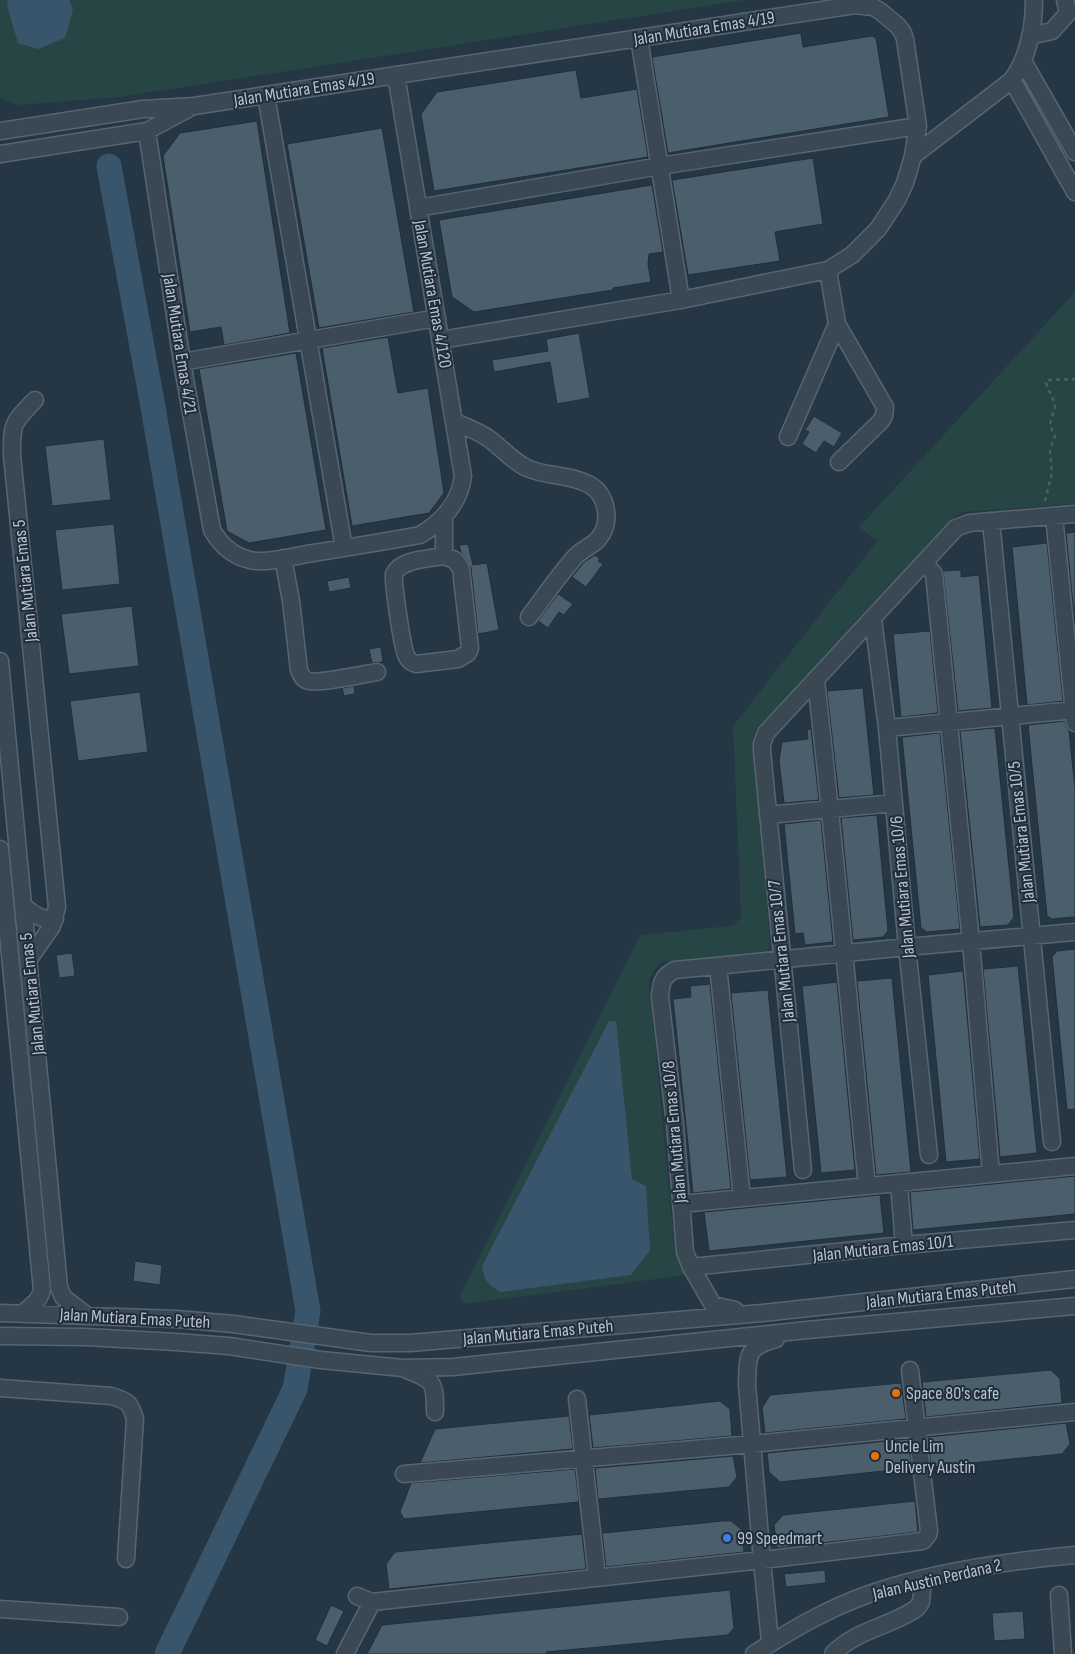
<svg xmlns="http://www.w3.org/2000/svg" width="1075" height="1654" viewBox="0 0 1075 1654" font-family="'Sofia Sans Condensed',sans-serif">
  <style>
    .green { fill: #274544 }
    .water { fill: #38556b }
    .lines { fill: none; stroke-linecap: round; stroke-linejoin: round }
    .river { stroke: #38556b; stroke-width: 25 }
    .building { fill: #4b5e6c; stroke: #212f3a }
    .minor-casing { stroke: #586570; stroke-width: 19 }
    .path { stroke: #486262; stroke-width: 2.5; stroke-dasharray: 4 4; stroke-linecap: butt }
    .minor { stroke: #3a4853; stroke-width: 16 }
    .food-dot { fill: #e8710a; stroke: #1f2d38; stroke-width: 2 }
    .shop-dot { fill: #3f7fe0; stroke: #1f2d38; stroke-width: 2 }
    .labels { text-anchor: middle; stroke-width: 4; stroke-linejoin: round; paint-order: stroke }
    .street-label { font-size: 18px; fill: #b7c2cd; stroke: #1f2d38 }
    .poi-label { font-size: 18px; fill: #b7c2cd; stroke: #1f2d38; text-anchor: start }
  </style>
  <rect width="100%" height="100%" fill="#253644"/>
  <path class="green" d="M0 0H745L120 97 18 105 0 98Z
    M1075 292V504L963 512 953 518 757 728 754 736 770 942 768 950 764 954 662 962 655 969 649 980 675 1251 687 1275 463 1304 460 1295 640 935 730 926 735 924 741 917 733 726 877 541 859 527Z"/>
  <path class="water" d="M8 0H69L73 10 65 38 38 49 18 43 7 6Z
    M609 1021H616L632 1179 646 1186 650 1250 631 1275 501 1292C488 1285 484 1280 482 1266Z"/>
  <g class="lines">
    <path class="river" d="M109 166 153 407 308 1311 295 1389 167 1654"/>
  </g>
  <path class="building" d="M801 33 803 47 872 36 876 38 889 117 668 153 652 57Z
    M576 70 581 98 637 89 648 157 434 191 421 114 437 92Z
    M257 121 290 333 224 345 221 327 190 332 163 156 180 133Z
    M382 128 414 312 319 328 287 144Z
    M813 158 823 224 775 232 780 261 688 275 672 180Z
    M652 185 663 252 649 254 648 264 651 282 613 288V290L474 312 452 297 439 220Z
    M579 333 590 398 557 404 550 362 494 372 492 360 548 351 546 339Z
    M388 337 398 393 428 388 444 493 429 513 352 526 322 348Z
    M296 353 326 530 249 543 227 531 199 369Z
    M814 416 842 433 834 447 824 441 816 453 802 444 809 432 805 430Z
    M104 439 111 500 52 506 45 446Z
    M114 524 120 584 62 590 55 530Z
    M1075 532V624L1066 533Z
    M1047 543 1063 701 1027 705 1012 547Z
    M468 544 473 565 487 563 499 630 478 634 471 568 461 552 459 545Z
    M595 555 600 559 598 561 603 564 586 587 572 577 584 562Z
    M961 570V577L979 575 992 708 958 711 943 571Z
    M349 577 351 588 329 592 327 581Z
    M558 594 573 604 564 615 559 612 548 628 538 621Z
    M132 606 139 666 69 674 61 614Z
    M930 631 938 713 901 717 893 634Z
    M381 647 383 662 372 663 369 649Z
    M354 686 355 694 344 696 342 688Z
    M863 688 874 795 839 798 827 691Z
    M140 692 148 752 78 761 70 701Z
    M1065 721 1067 728 1069 731 1075 788V917L1052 919 1047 916 1028 725Z
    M995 728 1014 917 1008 925 980 927 960 731Z
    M811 729 819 800 784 803 779 760 782 742 808 739 807 730Z
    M940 733 960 929 927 932 921 928 902 737Z
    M877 815 888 931 883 937 853 940 841 818Z
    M821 820 833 942 805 945 803 933 795 934 784 824Z
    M1075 949V1109L1067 1110 1052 957 1057 951Z
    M72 953 75 976 59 978 56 955Z
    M1018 966 1037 1153 1000 1157 983 969Z
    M963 971 980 1159 946 1162 928 975Z
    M892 978 911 1172 876 1175 857 981Z
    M837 982 855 1170 821 1173 802 986Z
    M710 984 731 1189 693 1193 673 999 691 997 690 986Z
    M768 990 787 1177 750 1180 731 993Z
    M1075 1176V1214L913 1230 910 1192Z
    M880 1195 884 1233 709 1251 704 1212Z
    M135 1261 162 1265 160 1285 133 1281Z
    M1051 1370 1060 1379 1062 1403 926 1417 922 1382Z
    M901 1383 906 1419 765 1433 762 1408 770 1395Z
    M720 1401 730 1409 732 1436 593 1448 589 1415Z
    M569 1416 573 1449 420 1463 435 1429Z
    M1066 1423 1070 1444 1062 1454 931 1467 928 1437Z
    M908 1439 912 1468 780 1482 769 1472 767 1453Z
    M733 1456 737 1477 729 1487 598 1499 595 1468Z
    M575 1469 579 1502 404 1519 400 1512 411 1483Z
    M915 1501 918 1532 777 1548 774 1525 783 1515Z
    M722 1521H731L742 1530 744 1552 606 1567 602 1533Z
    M582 1534 586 1569 389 1589 386 1564 395 1552Z
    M825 1570 826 1583 786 1587 784 1574Z
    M730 1590 734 1628 728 1635 546 1652 547 1654H367L382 1625Z
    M331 1605 344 1611 327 1646 315 1640Z
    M1023 1611 1025 1639 994 1641 992 1613Z"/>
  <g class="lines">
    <defs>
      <path id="minor" d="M1030 36 1052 31 1068 13 1065 0
        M639 38 681 300
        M1023 61 1075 152
        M1012 80 1075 192
        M266 95 344 548
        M0 131 143 109 194 106 266 95 855 5 873 7 880 11 898 26 903 33 905 39 918 126 913 156 905 183 897 200 878 229 852 255 828 270 681 300 441 340
        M147 131 182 362 212 530C220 544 233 556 250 560 265 564 291 557 307 554 345 548 382 542 420 535 442 522 460 502 463 476L396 75
        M0 154 147 131 188 109
        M913 156 1012 80C1028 57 1034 28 1034 0
        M418 208 660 166 918 126
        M837 324 885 407 884 416 881 421 839 462
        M182 362 437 318
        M454 421C465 427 478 431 488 438 502 448 512 461 527 468 547 477 571 474 590 485 607 495 612 522 599 538 593 546 582 549 575 557 558 576 544 597 529 617
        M788 437 837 324 828 270
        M1054 516 1075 723
        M444 517V556
        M991 521 1052 1142
        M444 556 455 560 461 569 470 648 468 653 458 659 416 664C412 663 409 661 407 657 402 649 393 583 394 574 401 559 429 559 444 556Z
        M283 558 291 601 299 670C301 675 303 680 309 681 319 684 365 674 377 672
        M925 563 934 574 971 942 991 1174
        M873 619 887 728 907 947 929 1155
        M0 661 59 1287 63 1297 86 1315
        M816 680C835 848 850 1017 867 1186
        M887 728 1075 710
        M768 815 894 803
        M0 849 42 1290C39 1302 31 1306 22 1314
        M24 906C34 915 41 920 55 919
        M29 959 52 926 57 907 12 455C12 422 12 424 35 400
        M718 966 742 1198
        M803 1170 762 751V744L766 733 956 528 969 523 1075 514
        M899 1184 904 1245
        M681 1204 1075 1166
        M691 1267 904 1245 1075 1230
        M735 1310 713 1305 691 1267 685 1252 675 1124 660 997C661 984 662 976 675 970L907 947 1075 932
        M0 1313 177 1319 233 1324 371 1343H410L762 1313 1075 1279
        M0 1336 86 1337 176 1342 229 1346 321 1360 403 1368 453 1367 807 1330 1075 1306
        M407 1370C435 1380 435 1384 435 1412
        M0 1388 111 1396C128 1401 130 1402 135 1419L126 1559
        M577 1399 597 1577
        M404 1474 752 1444 1075 1412
        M1059 1595 1063 1654
        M357 1596 372 1602 762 1560 923 1541 928 1535 929 1531 910 1370
        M0 1609 119 1617
        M770 1642 762 1560 747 1385C748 1357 745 1347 776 1339
        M345 1654 372 1602
        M754 1654C791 1630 827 1609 869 1594 931 1572 1009 1561 1075 1555
        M833 1654C855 1630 892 1626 917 1608L921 1602 923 1579"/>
    </defs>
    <use href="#minor" class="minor-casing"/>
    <path class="path" d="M1045 501 1052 473 1050 450 1055 436 1050 426 1051 419 1055 409V404L1046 383 1047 380 1075 379"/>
    <use href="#minor" class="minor"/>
  </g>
  <g class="food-dot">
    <circle cx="896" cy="1393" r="5"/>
    <circle cx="875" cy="1456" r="5"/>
  </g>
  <circle class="shop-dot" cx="727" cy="1538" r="5"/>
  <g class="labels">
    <g class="street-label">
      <text transform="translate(704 28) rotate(-9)" y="6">Jalan Mutiara Emas 4/19</text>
      <text transform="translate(304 89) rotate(-9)" y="6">Jalan Mutiara Emas 4/19</text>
      <text transform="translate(433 294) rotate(80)" y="6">Jalan Mutiara Emas 4/120</text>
      <text transform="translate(180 344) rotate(81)" y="6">Jalan Mutiara Emas 4/21</text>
      <text transform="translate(25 581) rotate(-96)" y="6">Jalan Mutiara Emas 5</text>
      <text transform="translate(1021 832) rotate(-96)" y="6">Jalan Mutiara Emas 10/5</text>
      <text transform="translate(902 887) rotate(-95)" y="6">Jalan Mutiara Emas 10/6</text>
      <text transform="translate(781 951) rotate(-96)" y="6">Jalan Mutiara Emas 10/7</text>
      <text transform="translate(32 994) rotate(-96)" y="6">Jalan Mutiara Emas 5</text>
      <text transform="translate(674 1132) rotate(-95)" y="6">Jalan Mutiara Emas 10/8</text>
      <text transform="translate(883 1248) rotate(-6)" y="6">Jalan Mutiara Emas 10/1</text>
      <text transform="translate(941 1294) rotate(-6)" y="6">Jalan Mutiara Emas Puteh</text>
      <text transform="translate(135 1318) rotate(3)" y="6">Jalan Mutiara Emas Puteh</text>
      <text transform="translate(538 1332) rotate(-5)" y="6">Jalan Mutiara Emas Puteh</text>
      <text transform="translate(937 1579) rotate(-13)" y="6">Jalan Austin Perdana 2</text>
    </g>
    <g class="poi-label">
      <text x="906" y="1399">Space 80's cafe</text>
      <text x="885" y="1452">Uncle Lim<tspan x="885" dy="21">Delivery Austin</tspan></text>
      <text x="737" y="1544">99 Speedmart</text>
    </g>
  </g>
</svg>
